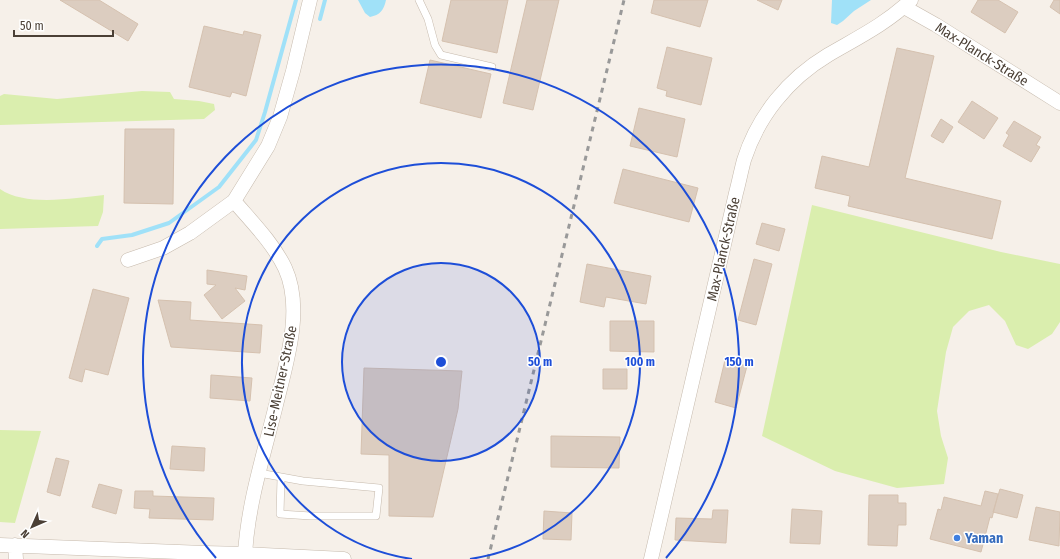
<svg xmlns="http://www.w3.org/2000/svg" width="1060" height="559" viewBox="0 0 1060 559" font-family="'Fira Sans Condensed',sans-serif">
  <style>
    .green { fill: #daeeae }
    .water { fill: #a0e1f8 }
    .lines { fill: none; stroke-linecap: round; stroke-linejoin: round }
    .stream { stroke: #a0e1f8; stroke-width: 4 }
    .building { fill: #dccdc0; stroke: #d5c1af }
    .service-casing { stroke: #c6baad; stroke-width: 8 }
    .minor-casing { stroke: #c6baad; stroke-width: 15 }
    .service { stroke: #fff; stroke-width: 7 }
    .minor { stroke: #fff; stroke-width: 14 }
    .rail { stroke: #999; stroke-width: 3; stroke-dasharray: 5 5; stroke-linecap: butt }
    .ring { fill: none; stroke: #1d4ed8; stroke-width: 2 }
    .shop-dot { fill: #3f7fe0; stroke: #fff; stroke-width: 1.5 }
    .labels { text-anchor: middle; stroke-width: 3; stroke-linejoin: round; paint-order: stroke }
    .street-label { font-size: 14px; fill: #4b4036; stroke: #fff }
    .shop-label { font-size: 14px; font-weight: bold; fill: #366cbe; stroke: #fff; text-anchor: start }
    .centre { fill: #1d4ed8; stroke: #fff; stroke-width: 2 }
    .ring-label { font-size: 12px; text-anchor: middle; font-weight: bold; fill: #1d4ed8; stroke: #fff; stroke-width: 3; stroke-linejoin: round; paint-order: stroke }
  </style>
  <rect width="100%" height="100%" fill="#f6f0e9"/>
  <path class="green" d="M142 91 170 92 174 99 199 101 214 104 215 110 204 119 0 125V96L4 94 57 99Z
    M0 189C26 207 74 198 104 195L103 212 98 226 0 229Z
    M812 205 1001 252 1060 264V322L1052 334 1028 349 1016 345 1005 321 989 305 969 311 953 327 946 352 937 411 941 436 948 458 944 484 897 488 835 471 762 436Z
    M0 430 41 431 15 523 0 522Z"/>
  <path class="water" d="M358 0H386C384 10 380 15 370 17L365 13Z
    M832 0H871L854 11 843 21 837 25 831 23Z"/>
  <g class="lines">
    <path class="stream" d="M320 19 325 0
      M97 246 102 239 132 235 169 223 219 187 256 140 265 112 296 0"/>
  </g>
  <path class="building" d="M60 0H99L138 24 128 41Z
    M451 0H508L497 53 442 41Z
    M527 0H559L533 110 503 103Z
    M654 0H708L700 27 651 13Z
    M757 0H782L778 10Z
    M978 0H998L1018 12 1005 33 971 12Z
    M1054 0H1060V14L1050 7Z
    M204 26 243 35 244 31 261 35 246 96 232 92 230 97 189 87Z
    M667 47 712 58 701 105 666 96 667 91 657 88Z
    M897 48 934 56 905 178 1001 201 992 239 848 206 850 196 815 188 822 156 869 167Z
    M430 60 491 74 481 118 420 103Z
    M972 101 998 118 984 139 958 122Z
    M639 108 685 119 677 157 630 146Z
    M941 119 953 127 943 143 931 136Z
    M1014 121 1041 137 1036 145 1040 147 1031 162 1003 146 1009 135 1006 133Z
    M125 129H174L173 204 124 203Z
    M623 169 698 188 689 222 614 203Z
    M762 223 785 229 779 251 756 244Z
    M754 259 772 264 756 325 738 320Z
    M587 264 651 276 646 304 606 297 604 307 580 302Z
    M207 270 247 276 245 290 235 288 245 301 222 319 204 295 216 285 207 284Z
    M93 289 129 298 108 375 85 369 82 382 69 378Z
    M158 300 191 302 190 320 262 325 260 353 171 347Z
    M610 321H654V352L610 351Z
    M725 360 747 366 736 408 715 402Z
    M364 368 462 371 458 409 433 517 389 516V455L361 454Z
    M603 369H627V389H603Z
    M211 375 252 378 250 401 210 398Z
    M551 436 620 437 619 468 551 467Z
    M172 446 205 448 204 471 170 469Z
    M56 458 69 461 60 496 47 492Z
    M99 484 122 490 116 514 92 507Z
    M1000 489 1023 495 1017 518 993 512Z
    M135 491H153V496L214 498 213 520 149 518 150 509 134 508Z
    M985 491 998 494 992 518 990 517 981 552 930 539 938 509 941 510 944 497 981 506Z
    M869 495H898V503H906V525H898L897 546 868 545Z
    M1036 507 1060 512 1059 546 1029 540Z
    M792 509 822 511 820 544 790 543Z
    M713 510H728L726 543 675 540 676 518 712 519Z
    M544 511 572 513 571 540 543 539Z"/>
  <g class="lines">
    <defs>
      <path id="service" d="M419 0 428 19 435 45 441 55 492 67
        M259 473 303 481 379 488 376 516H311L280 514 281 478"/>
      <path id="minor" d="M904 7 936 25 1060 103
        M234 201C252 222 273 243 285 268 304 309 286 364 276 405 264 454 248 503 245 554
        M128 260 163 248 190 233 234 201 268 146 280 117 293 71 310 0
        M0 545 204 553 245 554 344 559
        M15 545 16 559
        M651 559 736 193C739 182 741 171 744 160 758 116 788 79 828 55 857 38 886 24 911 0"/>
    </defs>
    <use href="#service" class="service-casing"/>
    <use href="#minor" class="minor-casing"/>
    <use href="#service" class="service"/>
    <use href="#minor" class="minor"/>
    <path class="rail" d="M488 559 624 0"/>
  </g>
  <circle cx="441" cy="362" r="99" fill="#1d4ed8" fill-opacity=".12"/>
  <g class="ring">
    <circle cx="441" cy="362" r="99"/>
    <path d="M412 559A199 199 0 1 1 470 559"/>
    <path d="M216 558A298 298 0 1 1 666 558"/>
  </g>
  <circle class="shop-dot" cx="957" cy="538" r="4"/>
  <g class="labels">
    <g class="street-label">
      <text transform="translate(982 54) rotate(32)" y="5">Max-Planck-Straße</text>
      <text transform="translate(723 249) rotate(-77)" y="5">Max-Planck-Straße</text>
      <text transform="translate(280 381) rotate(-78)" y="5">Lise-Meitner-Straße</text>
    </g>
    <g class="shop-label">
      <text x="965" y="543">Yaman</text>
    </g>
  </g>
  <circle cx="441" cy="362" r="6" class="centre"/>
  <g class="ring-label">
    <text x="540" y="366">50 m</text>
    <text x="640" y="366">100 m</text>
    <text x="739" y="366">150 m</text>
  </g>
  <g transform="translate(32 527) rotate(225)" stroke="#ffffff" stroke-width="3" paint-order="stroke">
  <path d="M0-3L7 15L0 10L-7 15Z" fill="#4b4036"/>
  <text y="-6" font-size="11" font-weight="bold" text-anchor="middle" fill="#4b4036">N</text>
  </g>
  <path d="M14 30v6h99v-6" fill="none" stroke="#4b4036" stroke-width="2"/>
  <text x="20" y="30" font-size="12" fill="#4b4036" stroke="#ffffff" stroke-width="3" paint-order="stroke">50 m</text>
</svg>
